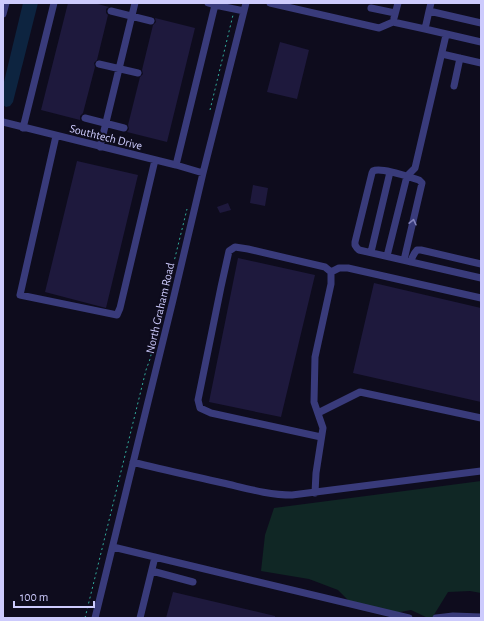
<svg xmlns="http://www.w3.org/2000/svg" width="484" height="621" viewBox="0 0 484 621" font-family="'Alegreya Sans',sans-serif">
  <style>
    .green { fill: #102725 }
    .water { fill: #0d2440 }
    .building { fill: #1e193d }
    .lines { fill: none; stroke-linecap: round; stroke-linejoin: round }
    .path { stroke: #31aa9b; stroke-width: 1; stroke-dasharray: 2 3; stroke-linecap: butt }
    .minor { stroke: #393b7b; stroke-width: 7 }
    .oneway { stroke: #8383bc }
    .labels { text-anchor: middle; stroke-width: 4; stroke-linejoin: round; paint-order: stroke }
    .street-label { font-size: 12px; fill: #cdcbfd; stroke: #0e0c1d }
  </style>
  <rect width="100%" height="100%" fill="#0e0c1d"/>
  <path class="green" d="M481 481V593L470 591 448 592 432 618H428L411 610 384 615 357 609 338 590 309 579 261 571 265 535 274 508Z"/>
  <path class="water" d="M23 3H38L13 102 10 106 6 107 3 105V86Z"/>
  <path class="building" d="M68 3H94L109 7 106 9V13L108 15 97 60 94 63 95 67 83 113 80 116V120L41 110Z
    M155 18 195 28 167 142 127 132 129 129 128 125 140 77 143 74 142 70 153 25 156 22Z
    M280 42 309 50 297 99 267 92Z
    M77 161 138 175 106 308 45 292Z
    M253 185 268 188 265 206 250 203Z
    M228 203 231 210 220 213 217 207Z
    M238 258 315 275 281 417 209 402Z
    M374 283 481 308V402L353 373Z
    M173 592 275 616V618H166Z"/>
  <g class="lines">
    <path class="path" d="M210 110 233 15
      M85 618 146 370 150 359 187 209"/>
    <path class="minor" d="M270 3 379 28 393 22 425 29
      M431 3 429 11 481 23
      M215 5 244 11
      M371 8 395 13
      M111 11 151 21
      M429 11 425 29 481 42
      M3 14 6 3
      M394 18 398 3
      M442 54 481 63
      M99 64 138 73
      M454 86 460 58
      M85 118 124 128
      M3 122 176 165 203 173
      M23 128 54 3
      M56 136 20 295 117 315 120 308 155 160
      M100 147 135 3
      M176 165 215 5 208 3
      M371 252 390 172
      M387 256 407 176 415 168 446 35
      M404 260 422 183 419 180C409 177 381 167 373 171L372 173 355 242V245L357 248 359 250 481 278
      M411 262C412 257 414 253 417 250H421L481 264
      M331 272 339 268H348L481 298
      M318 413 360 392 481 418
      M133 462C163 470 193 476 223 483 245 488 268 495 292 495L481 471
      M315 493 316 473 323 428 314 402 315 357 331 284V272L325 267 248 249 235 247 229 251 221 287 198 400 200 408 211 413 321 437
      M113 547 409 618
      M152 571 193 582
      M95 618 173 300 203 173 246 3
      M140 618 155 557
      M436 618 453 616 481 617"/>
  </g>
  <defs><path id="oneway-chevron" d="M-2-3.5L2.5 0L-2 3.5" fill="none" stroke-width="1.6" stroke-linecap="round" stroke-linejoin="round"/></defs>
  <use class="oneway" href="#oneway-chevron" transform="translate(413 222) rotate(-77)"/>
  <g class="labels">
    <g class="street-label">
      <text transform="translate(106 137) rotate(14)" y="4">Southtech Drive</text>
      <text transform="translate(160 308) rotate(-77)" y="4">North Graham Road</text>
    </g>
  </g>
  <rect width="484" height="621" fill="none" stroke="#cdcbfd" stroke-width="8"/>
  <path d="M14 601v6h80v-6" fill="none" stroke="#cdcbfd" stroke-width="2"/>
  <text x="20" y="601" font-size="12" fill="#cdcbfd" stroke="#0e0c1d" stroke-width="3" paint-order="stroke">100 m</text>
</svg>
